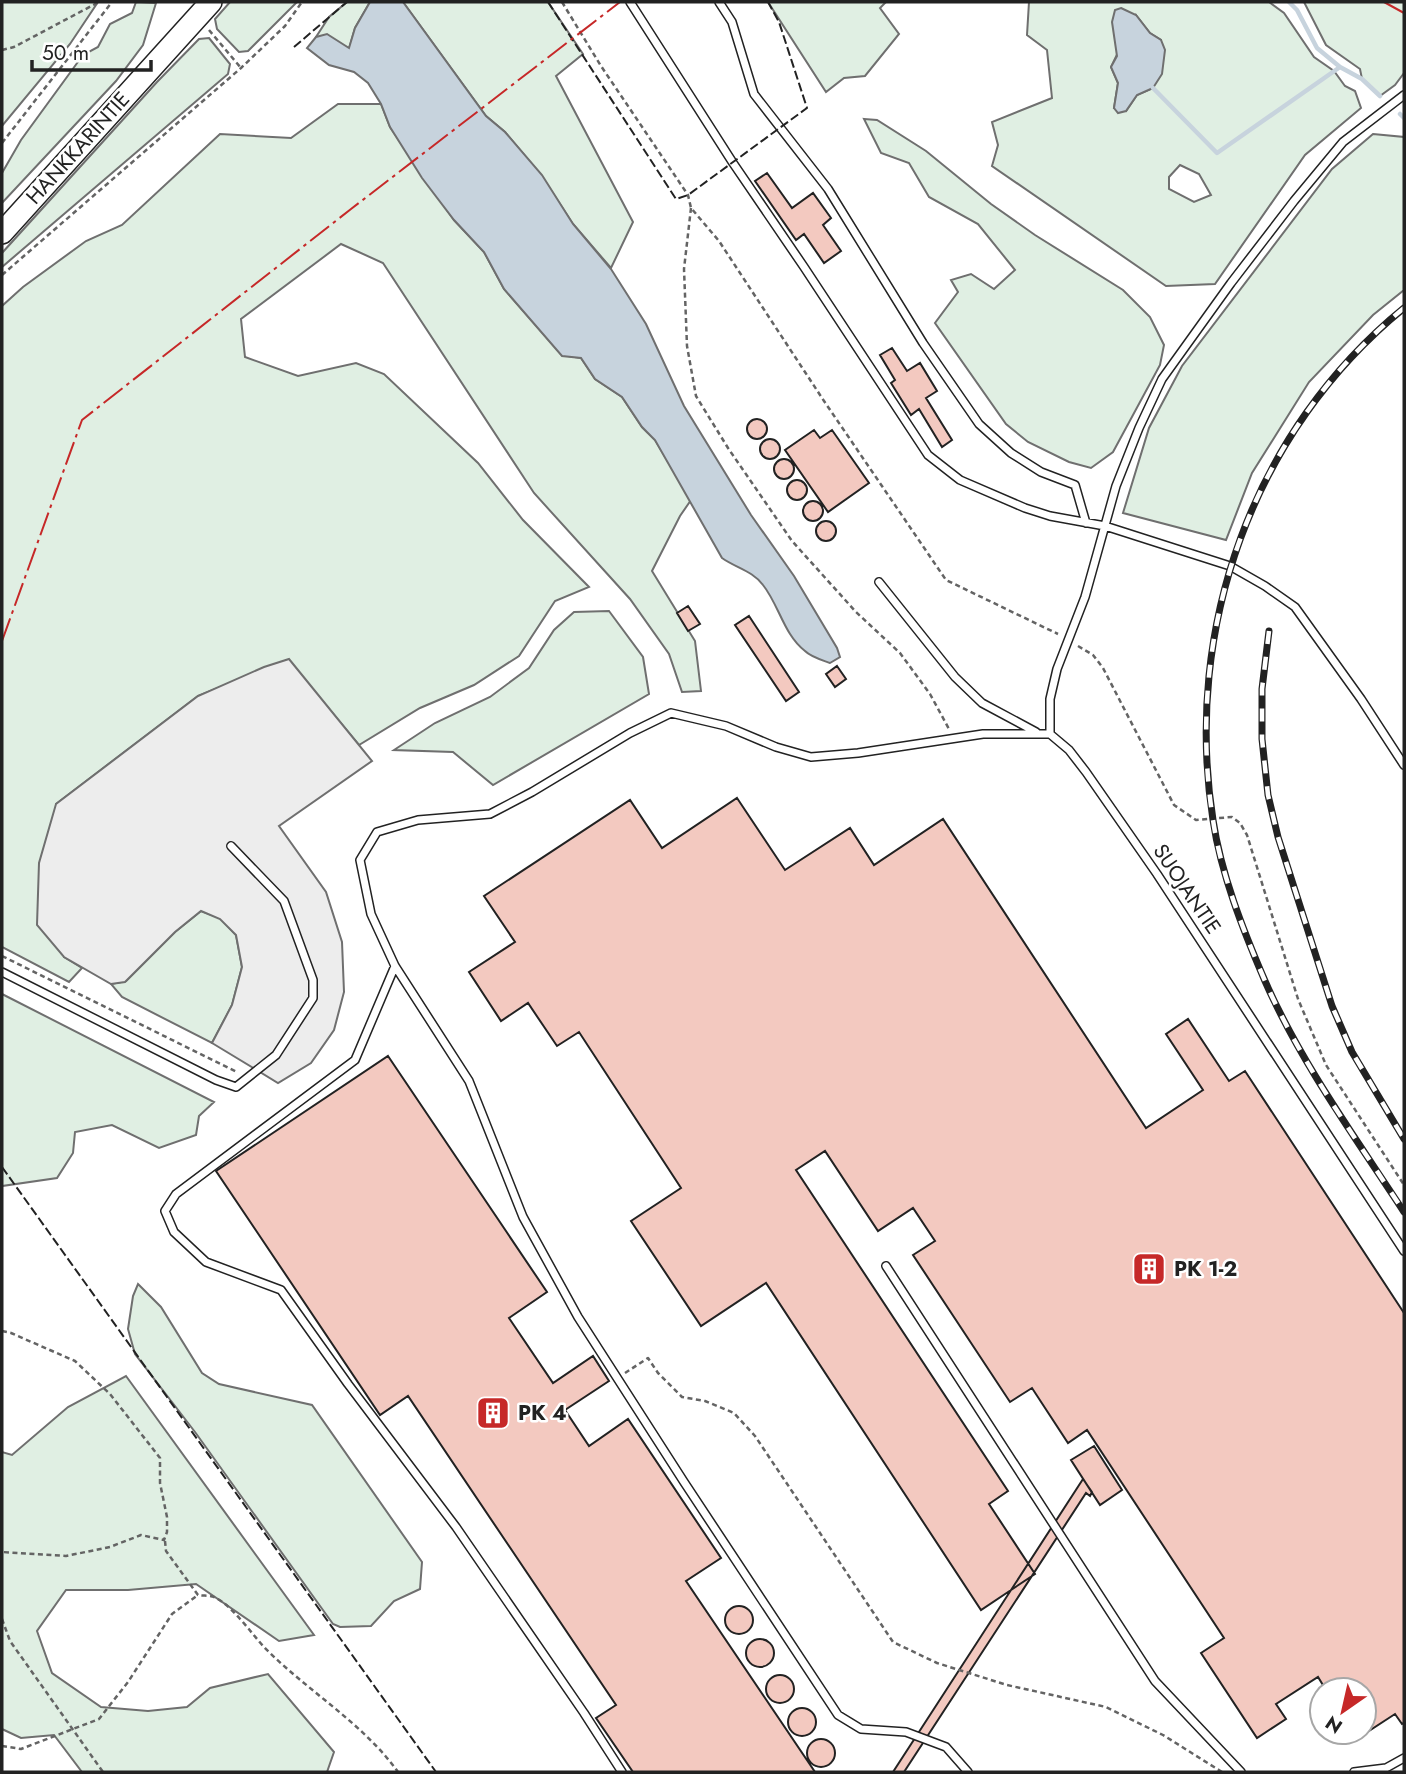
<svg xmlns="http://www.w3.org/2000/svg" width="1406" height="1774" viewBox="0 0 1406 1774" font-family="Jost,sans-serif">
  <style>
    .green { fill: #e0efe3; stroke: #6f6f6f; stroke-width: 2; fill-rule: evenodd }
    .parking { fill: #ededed; stroke: #6f6f6f; stroke-width: 2 }
    .water { fill: #c7d3dd; stroke: #6f6f6f; stroke-width: 2 }
    .lines { fill: none; stroke-linecap: round; stroke-linejoin: round }
    .stream { stroke: #c7d3dd; stroke-width: 4.5 }
    .building { fill: #f3c9c0; stroke: #222; stroke-width: 2 }
    .lane-casing { stroke: #222; stroke-width: 10 }
    .secondary-casing { stroke: #222; stroke-width: 24 }
    .path { stroke: #646464; stroke-width: 2.5; stroke-dasharray: 5 3.5; stroke-linecap: butt }
    .lane { stroke: #fff; stroke-width: 7 }
    .secondary { stroke: #fff; stroke-width: 21 }
    .rail-casing { stroke: #222; stroke-width: 7 }
    .rail { stroke: #fff; stroke-width: 4.5; stroke-dasharray: 13; stroke-linecap: butt }
    .fence { stroke: #222; stroke-width: 2; stroke-dasharray: 9 3.5; stroke-linecap: butt }
    .power { stroke: #c62828; stroke-width: 2; stroke-dasharray: 24 5 3.5 5; stroke-linecap: butt }
    .labels { text-anchor: middle; stroke-width: 5; stroke-linejoin: round; paint-order: stroke }
    .street-label { font-size: 21px; fill: #222; stroke: #fff }
    .poi-label { font-size: 21px; font-weight: bold; fill: #222; stroke: #fff; text-anchor: start }
  </style>
  <rect width="100%" height="100%" fill="#fff"/>
  <path class="green" d="M2 2H98L70 44 2 126Z
    M136 2 156 3 143 45 116 81 2 203V173L21 140 83 55 98 47 110 24 132 13Z
    M230 2H297L248 51 239 52 217 29 215 19Z
    M347 2H370L355 28 349 49 316 37 329 17Z
    M403 2H548L583 54 556 76 633 222 611 268 573 224 541 175 505 132 486 116Z
    M768 2H886L880 8 899 34 865 76 844 78 826 92Z
    M1029 2H1269L1284 13 1314 57 1334 71 1345 86 1355 91 1361 108 1305 155 1215 284 1166 286 992 166 998 145 992 122 1052 98 1047 50 1027 35ZM1136 15 1150 33 1161 40 1153 88 1137 95 1126 111 1114 108 1118 83 1111 67ZM1180 165 1199 174 1211 195 1194 202 1169 189V177Z
    M1304 2H1404V73L1395 85 1380 96 1362 79 1360 69 1326 45Z
    M209 38 230 64 228 74 2 267V253L157 82 199 39Z
    M338 104H381L390 127 454 220 484 252 504 289 562 355 581 358 595 379 622 397 642 427 655 440 691 500 680 516 652 571 695 641 701 691 682 692 669 654 630 599 534 493 383 263 341 244 241 319 245 357 298 376 356 363 384 374 478 463 523 520 589 587 555 601 519 656 474 685 420 708 359 745 288 660 198 696 56 804 64 957 82 968 69 982 2 947V306L23 287 86 241 122 225 220 134 291 138Z
    M864 119 877 120 926 151 991 204 1035 235 1123 290 1150 317 1164 345 1160 365 1113 452 1091 468 1069 462 1028 442 1006 424 935 323 958 292 951 280 971 274 994 289 1015 270 978 224 929 197 909 163 881 153Z
    M1373 134 1404 137V290L1373 315 1309 382 1252 473 1226 540 1123 513 1149 428 1182 366 1332 169Z
    M609 611 643 657 649 694 493 785 453 752 394 750 435 723 490 697 529 668 554 630 574 612Z
    M201 911 220 918 236 935 242 967 232 1005 212 1043 122 997 111 984 126 981 175 932Z
    M2 994 214 1102 199 1116 196 1135 159 1148 112 1125 75 1132 73 1153 57 1178 2 1186Z
    M138 1284 161 1307 202 1373 219 1384 312 1405 422 1562 420 1589 394 1601 371 1626 340 1627 333 1624 195 1432 135 1354 128 1329 133 1296Z
    M126 1376 314 1635 279 1641 196 1584 128 1590H66L37 1631 52 1673 101 1707 148 1711 187 1707 210 1688 268 1674 334 1752 327 1772H82L54 1735 21 1738 2 1729V1452L12 1455 68 1407Z"/>
  <path class="parking" d="M289 659 372 761 279 826 326 892 342 942 344 992 334 1030 311 1063 278 1083 212 1043 232 1005 242 967 236 935 220 919 201 911 175 932 125 982 111 984 64 957 37 925 39 863 56 804 198 696 264 667Z"/>
  <path class="water" d="M370 2H403L486 116 505 132 542 175 573 224 611 269 646 324 684 406 751 515 794 576 837 648 840 657 830 663C822 660 811 657 805 651 784 635 779 605 763 585 753 571 736 568 722 558L655 440 642 427 622 397 595 379 581 358 562 356 504 289 484 252 454 220 422 178 390 127 381 104 368 83 354 72 329 65 307 48 316 37 327 34 349 48 355 28Z
    M1121 8 1136 15 1150 33 1161 40 1165 50 1162 74 1153 88 1137 95 1126 111 1118 113 1114 108 1118 83 1111 67 1117 56 1112 22 1115 10Z"/>
  <g class="lines">
    <path class="stream" d="M1289 2 1297 10 1317 48 1340 67 1362 79 1380 96
      M1153 88 1217 153 1340 67
      M1400 114 1404 118"/>
  </g>
  <path class="building" d="M767 173 792 208 813 193 831 218 823 225 841 251 824 263 804 234 796 240 755 181Z
    M892 348 907 371 920 363 937 391 926 398 952 440 942 447 919 409 911 415 891 383 895 380 880 355Z
    M747 429a10 10 0 1 1 20 0a10 10 0 1 1-20 0Z
    M814 430 820 438 832 430 869 483 828 512 785 450Z
    M760 449a10 10 0 1 1 20 0a10 10 0 1 1-20 0Z
    M774 469a10 10 0 1 1 20 0a10 10 0 1 1-20 0Z
    M787 490a10 10 0 1 1 20 0a10 10 0 1 1-20 0Z
    M803 511a10 10 0 1 1 20 0a10 10 0 1 1-20 0Z
    M816 531a10 10 0 1 1 20 0a10 10 0 1 1-20 0Z
    M688 606 700 624 688 631 677 613Z
    M749 616 799 692 786 701 735 625Z
    M837 666 846 679 835 687 826 674Z
    M737 798 785 870 850 828 874 865 943 819 1146 1128 1203 1090 1166 1034 1188 1019 1229 1081 1245 1071 1404 1313V1723L1402 1724 1395 1714 1358 1738 1354 1732H1364V1690H1326L1318 1677 1276 1704 1286 1719 1257 1738 1201 1653 1224 1638 1087 1430 1068 1443 1032 1388 1010 1402 913 1255 935 1241 913 1208 878 1231 825 1151 796 1170 1008 1491 989 1504 1035 1574 981 1610 766 1283 701 1326 631 1221 681 1188 579 1032 557 1046 528 1003 501 1021 469 972 515 942 484 896 630 800 662 848Z
    M388 1056 547 1292 509 1318 553 1383 593 1356 609 1381 565 1410 589 1446 628 1419 721 1558 686 1581 815 1772H633L596 1718 616 1705 408 1396 380 1415 216 1171Z
    M1094 1446 1122 1490 1100 1505 1071 1460Z
    M1083 1479 1092 1492 1090 1496 1086 1493 904 1772H893Z
    M725 1620a14 14 0 1 1 28 0a14 14 0 1 1-28 0Z
    M746 1653a14 14 0 1 1 28 0a14 14 0 1 1-28 0Z
    M766 1689a14 14 0 1 1 28 0a14 14 0 1 1-28 0Z
    M788 1722a14 14 0 1 1 28 0a14 14 0 1 1-28 0Z
    M807 1753a14 14 0 1 1 28 0a14 14 0 1 1-28 0Z"/>
  <g class="lines">
    <defs>
      <path id="lane" d="M630 2 733 163 804 267 928 455 960 480 1025 508 1050 516 1105 526 1230 566 1265 586 1295 607 1361 699 1404 765
        M719 2 732 22 754 94 828 189 923 343 979 424 1011 453 1041 472 1075 485 1086 523
        M1404 95 1343 142 1294 201 1231 283 1162 379 1139 428 1116 486 1085 597 1057 669 1050 699V734L1069 750 1086 772 1157 874 1404 1251
        M879 582 955 677 982 703 1036 732
        M395 966 355 1060 176 1194 165 1211 174 1232 206 1262 281 1290 348 1384 456 1527 584 1713 622 1772
        M2 972 216 1080 236 1087 276 1055 313 998V980L284 901 231 846
        M886 1266 1155 1681 1241 1772
        M968 1772 946 1747 906 1732 861 1729 838 1715 684 1482 578 1317 523 1217 469 1081 395 966 371 914 360 860 377 832 418 820 490 814 532 792 630 733 671 713 726 726 776 747 811 757 858 753 983 734H1050
        M1354 1772 1386 1768 1404 1758"/>
      <path id="secondary" d="M2 233 211 2"/>
    </defs>
    <use href="#lane" class="lane-casing"/>
    <use href="#secondary" class="secondary-casing"/>
    <path class="path" d="M562 2 601 66 688 195 691 208 719 241 824 401 946 580 1058 634
      M209 30 241 68
      M2 50 14 47 99 2
      M2 143 112 2
      M691 208 684 269 687 346 696 396 728 448 792 541 856 612 900 653 930 694 949 729
      M2 275 241 68 285 26 302 2
      M1078 646 1093 655 1103 668 1174 805 1196 820 1232 817 1240 823 1247 835 1298 999 1326 1065 1404 1185
      M2 956 237 1072
      M2 1331 11 1333 75 1361 110 1394 160 1458V1483L167 1517V1532L164 1540 141 1535 110 1547 66 1556 2 1552
      M625 1373 648 1358 658 1373 682 1397 705 1401 734 1413 755 1436 893 1642 937 1663 1007 1685 1106 1707 1163 1735 1222 1772
      M165 1541 166 1551 198 1595C203 1596 210 1595 214 1597 232 1605 251 1633 264 1647 307 1691 362 1722 398 1772
      M2 1619 10 1641 103 1772
      M2 1746 21 1749 99 1719 128 1682 172 1614 198 1595"/>
    <use href="#lane" class="lane"/>
    <use href="#secondary" class="secondary"/>
    <defs>
      <path id="rail" d="M1404 308C1253 431 1183 628 1213 820 1221 874 1243 930 1265 981 1301 1063 1355 1137 1404 1212
        M1269 631 1262 689V739L1268 795 1278 837 1332 1006 1352 1052 1404 1139"/>
    </defs>
    <use href="#rail" class="rail-casing"/>
    <use href="#rail" class="rail"/>
    <path class="fence" d="M548 2 676 199 688 195 807 108 779 22 768 2
      M294 47 347 2
      M2 1167 436 1772"/>
    <path class="power" d="M1384 2 1404 13
      M2 641 82 420 351 209 620 2"/>
  </g>
  <defs>
    <symbol id="building-square" viewBox="-11 -11 22 22"><rect x="-9" y="-9" width="18" height="18" rx="4" fill="#c62828" stroke="#fff"/><path d="M-4-6H4V6H1V3H-1V6H-4ZM-2.5-4.3h1.7v1.8h-1.7ZM.8-4.3h1.7v1.8H.8ZM-2.5-1h1.7V.8h-1.7ZM.8-1h1.7V.8H.8Z" fill="#fff"/></symbol>
  </defs>
  <g fill-rule="evenodd">
    <use href="#building-square" x="1130" y="1250" width="38" height="38"/>
    <use href="#building-square" x="474" y="1394" width="38" height="38"/>
  </g>
  <g class="labels">
    <g class="street-label">
      <text transform="translate(78 148) rotate(-48)" y="7">HANKKARINTIE</text>
      <text transform="translate(1187 889) rotate(56)" y="7">SUOJANTIE</text>
    </g>
    <g class="poi-label">
      <text x="1174" y="1276">PK 1-2</text>
      <text x="518" y="1420">PK 4</text>
    </g>
  </g>
  <rect width="1406" height="1774" fill="none" stroke="#222222" stroke-width="7"/>
  <g transform="translate(1343 1711) rotate(214)"><circle r="33" fill="#ffffff" stroke="#a7a7a7" stroke-width="2"/>
  <path d="M0-5L12 26L0 18L-12 26Z" fill="#c62828"/>
  <text y="-10" font-size="19" font-weight="bold" text-anchor="middle" fill="#222222">N</text>
  </g>
  <path d="M32 60v10h119v-10" fill="none" stroke="#222222" stroke-width="3.5"/>
  <text x="42" y="60" font-size="21" fill="#222222" stroke="#ffffff" stroke-width="5" paint-order="stroke">50 m</text>
</svg>
